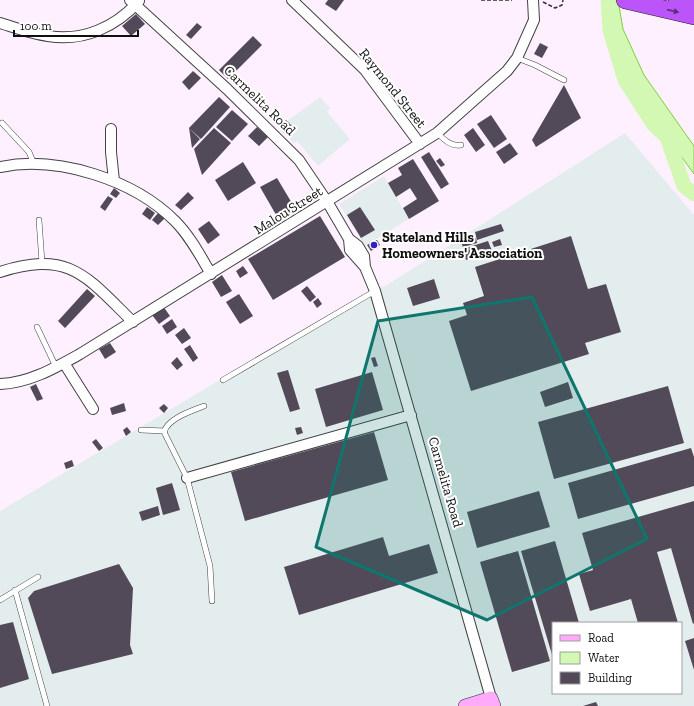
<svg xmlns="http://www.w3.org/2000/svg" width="694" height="706" viewBox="0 0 694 706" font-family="'Zilla Slab',serif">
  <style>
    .industrial { fill: #e3eded; fill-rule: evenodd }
    .water { fill: #d3f8b3; stroke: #7bd237 }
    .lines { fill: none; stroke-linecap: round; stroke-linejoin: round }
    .river { stroke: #d3f8b3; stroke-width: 15 }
    .building { fill: #524a58 }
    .lane-casing { stroke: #424242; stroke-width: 6 }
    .street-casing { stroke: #424242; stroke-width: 12 }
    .secondary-casing { stroke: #313131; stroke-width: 14 }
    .highway-casing { stroke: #202020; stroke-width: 18 }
    .path { stroke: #313131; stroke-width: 1.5; stroke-dasharray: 4 2; stroke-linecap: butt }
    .lane { stroke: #fff; stroke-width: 5 }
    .street { stroke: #fff; stroke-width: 10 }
    .secondary { stroke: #ffabfa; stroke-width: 13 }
    .highway { stroke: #bb54f9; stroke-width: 17 }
    .oneway { fill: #5c2e78 }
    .marked { fill: #0f766e; fill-opacity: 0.2; stroke: #0f766e; stroke-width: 3; stroke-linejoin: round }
    .poi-dot { fill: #3421c4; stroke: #fff; stroke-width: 1.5 }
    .labels { text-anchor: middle; stroke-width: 4; stroke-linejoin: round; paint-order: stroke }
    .street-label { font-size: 14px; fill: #0f0f0f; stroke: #fff }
    .poi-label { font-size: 14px; font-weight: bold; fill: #0f0f0f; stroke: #fff; text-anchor: start }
  </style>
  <rect width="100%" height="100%" fill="#fff0ff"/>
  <path class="industrial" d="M320 97 330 108 327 112 350 139 318 166 297 141 294 143 279 127Z
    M625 133 694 215V706H0V511L367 292 387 285ZM553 623H681V693H553Z
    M384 176 409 219 365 246 339 204Z"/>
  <path class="water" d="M608 0H618L623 29 644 75 694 146V174L667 137 654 125 625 80 610 30Z"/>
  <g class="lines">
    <path class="river" d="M608 0 610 30 625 80 654 125 667 137 684 186 694 194"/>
  </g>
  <path class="building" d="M328 0H344L336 11 325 4Z
    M136 14 145 24 131 36 122 26Z
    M197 23 202 27 191 39 186 35Z
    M253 36 262 45 228 79 219 70Z
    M540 43 548 47 542 58 534 54Z
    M193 71 201 78 189 90 182 82Z
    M564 85 581 118 536 147 532 140Z
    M219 97 230 107 201 139 189 128Z
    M232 110 248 124 232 141 216 127Z
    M491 115 507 139 494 148 477 124Z
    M286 120 292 126 284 133 279 127Z
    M257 127 268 137 259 146 248 136Z
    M189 128 200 139 192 148Z
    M214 128 231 143 202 175 194 149Z
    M473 128 485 145 476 152 464 135Z
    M510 143 518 154 504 164 496 152Z
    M429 152 449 184 441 189 421 157Z
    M440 158 445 165 441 167 436 161Z
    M413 159 439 201 409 219 403 208 417 199 410 188 396 197 388 183 402 175 398 168Z
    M243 162 256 183 228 201 215 180Z
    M277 178 296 210 279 220 260 187Z
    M114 188 120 193 116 198 110 194Z
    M188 192 194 198 181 210 175 205Z
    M108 196 113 199 105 211 100 207Z
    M147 207 155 213 150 220 142 214Z
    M360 207 375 230 361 238 347 215Z
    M159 212 165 218 158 225 152 220Z
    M320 216 345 257 273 300 248 259Z
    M209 221 220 235 208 244 198 229Z
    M501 224 504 231 477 240 475 232Z
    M571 236 588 289 606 284 621 332 585 343 589 354 471 391 449 321 467 315 463 303 484 296 475 267Z
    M476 238 477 243 463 247 461 242Z
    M500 239 502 245 494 247 492 242Z
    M377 240 380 245 371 251 367 245Z
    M488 241 492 251 466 260 463 249Z
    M243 266 248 273 240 278 236 271Z
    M222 275 232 291 221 297 212 282Z
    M434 279 440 298 413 306 407 288Z
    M307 286 316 297 310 302 301 291Z
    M87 289 95 296 65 328 58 321Z
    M239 294 253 316 240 324 226 302Z
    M318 298 322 304 317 308 313 302Z
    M163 306 170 316 159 324 152 315Z
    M172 319 177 327 167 334 162 326Z
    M184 328 191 338 182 344 175 335Z
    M110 343 116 352 105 359 99 349Z
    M190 345 198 358 193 362 184 349Z
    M177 357 183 365 177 370 171 363Z
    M375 357 378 366 374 367 371 358Z
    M288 370 300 409 290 412 277 373Z
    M372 372 383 410 326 427 315 389Z
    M568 382 573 398 545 407 540 392Z
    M36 384 43 399 37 401 30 387Z
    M668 386 684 443 554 479 538 422Z
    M124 403 126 411 112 415 110 408Z
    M164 404 168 408 164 413 159 408Z
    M127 427 131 432 126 436 123 430Z
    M301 427 303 433 297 435 295 428Z
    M374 432 388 480 245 521 231 472Z
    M96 439 103 448 99 451 92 442Z
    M691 448 694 457V486L578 519 568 483Z
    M72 460 74 466 66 469 64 463Z
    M172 483 180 510 163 515 156 488Z
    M539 491 550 527 477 548 467 512Z
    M694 501V623L693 624 671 548 657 552 678 623H638L631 599 590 611 579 574 593 570 582 533Z
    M158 506 160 515 142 521 139 512Z
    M383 537 389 556 429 544 438 573 299 615 284 567Z
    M555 541 579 623H553V658L521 551Z
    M518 551 550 661 512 672 480 562Z
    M119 564 133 588 130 645 133 654 52 674 28 598 34 591Z
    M13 622 29 679 0 688V625Z
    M694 638V670L685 641Z
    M596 702 598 706H583Z"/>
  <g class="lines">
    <defs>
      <path id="lane" d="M517 58 535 65 564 80
        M2 123 29 152 34 164
        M437 133C445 140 451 147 461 145
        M39 220 42 263
        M37 327 56 367
        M223 380 375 291
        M204 406C192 411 168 418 164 432L187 478 210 566 212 601
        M141 430 165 431
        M15 590 47 706
        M0 600 38 577"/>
      <path id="street" d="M130 0 227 89 299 160 328 203 349 239 358 246 364 256 365 267 375 291 491 698
        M292 0 365 70 420 144
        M0 23C16 28 32 34 48 36 83 42 116 27 139 1
        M111 129V152L114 181
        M0 167C58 155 134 180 175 221 190 236 201 257 211 274
        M349 239 350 250 365 267
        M0 272C70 250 86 276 133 322
        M64 363 93 409
        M0 384C29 383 55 368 80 354L437 133 507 71 517 58 534 20 533 0
        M187 478 411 415"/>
      <path id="secondary" d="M465 706 491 698 494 706"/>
      <path id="highway" d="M625 0 694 16
        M677 0 694 4"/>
    </defs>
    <use href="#lane" class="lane-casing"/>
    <use href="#street" class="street-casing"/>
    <use href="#secondary" class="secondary-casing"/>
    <use href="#highway" class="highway-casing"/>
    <path class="path" d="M481 0H512
      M543 2 555 8 562 5 563 0"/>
    <use href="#lane" class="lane"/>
    <use href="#street" class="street"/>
    <use href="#secondary" class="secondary"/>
    <use href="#highway" class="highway"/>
  </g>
  <defs><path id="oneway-solid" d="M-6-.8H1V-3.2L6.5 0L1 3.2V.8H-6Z"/></defs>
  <use class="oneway" href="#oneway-solid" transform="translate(673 11) rotate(13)"/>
  <path class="marked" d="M532 297 647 539 487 620 316 547 378 321Z"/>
  <circle class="poi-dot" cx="374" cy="245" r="4"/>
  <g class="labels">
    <g class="street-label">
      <text transform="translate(393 88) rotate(51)" y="5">Raymond Street</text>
      <text transform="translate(260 100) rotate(44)" y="5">Carmelita Road</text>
      <text transform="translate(288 210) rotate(-32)" y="5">Malou Street</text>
      <text transform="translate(446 482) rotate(74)" y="5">Carmelita Road</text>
    </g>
    <g class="poi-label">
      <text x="382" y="242">Stateland Hills<tspan x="382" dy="16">Homeowners' Association</tspan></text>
    </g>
  </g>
  <rect x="552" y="622" width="130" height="72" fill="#ffffff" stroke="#9f9f9f"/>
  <rect x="560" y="635" width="20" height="6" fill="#ffabfa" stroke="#9f9f9f"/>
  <text x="588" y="642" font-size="12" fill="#0f0f0f">Road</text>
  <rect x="560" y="652" width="20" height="12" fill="#d3f8b3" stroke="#9f9f9f"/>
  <text x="588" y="662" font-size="12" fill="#0f0f0f">Water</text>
  <rect x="560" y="672" width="20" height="12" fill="#524a58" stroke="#9f9f9f"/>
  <text x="588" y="682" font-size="12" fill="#0f0f0f">Building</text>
  <path d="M14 30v6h124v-6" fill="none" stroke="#0f0f0f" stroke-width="2"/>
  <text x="20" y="30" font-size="12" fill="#0f0f0f" stroke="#ffffff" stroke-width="3" paint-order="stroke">100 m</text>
</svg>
